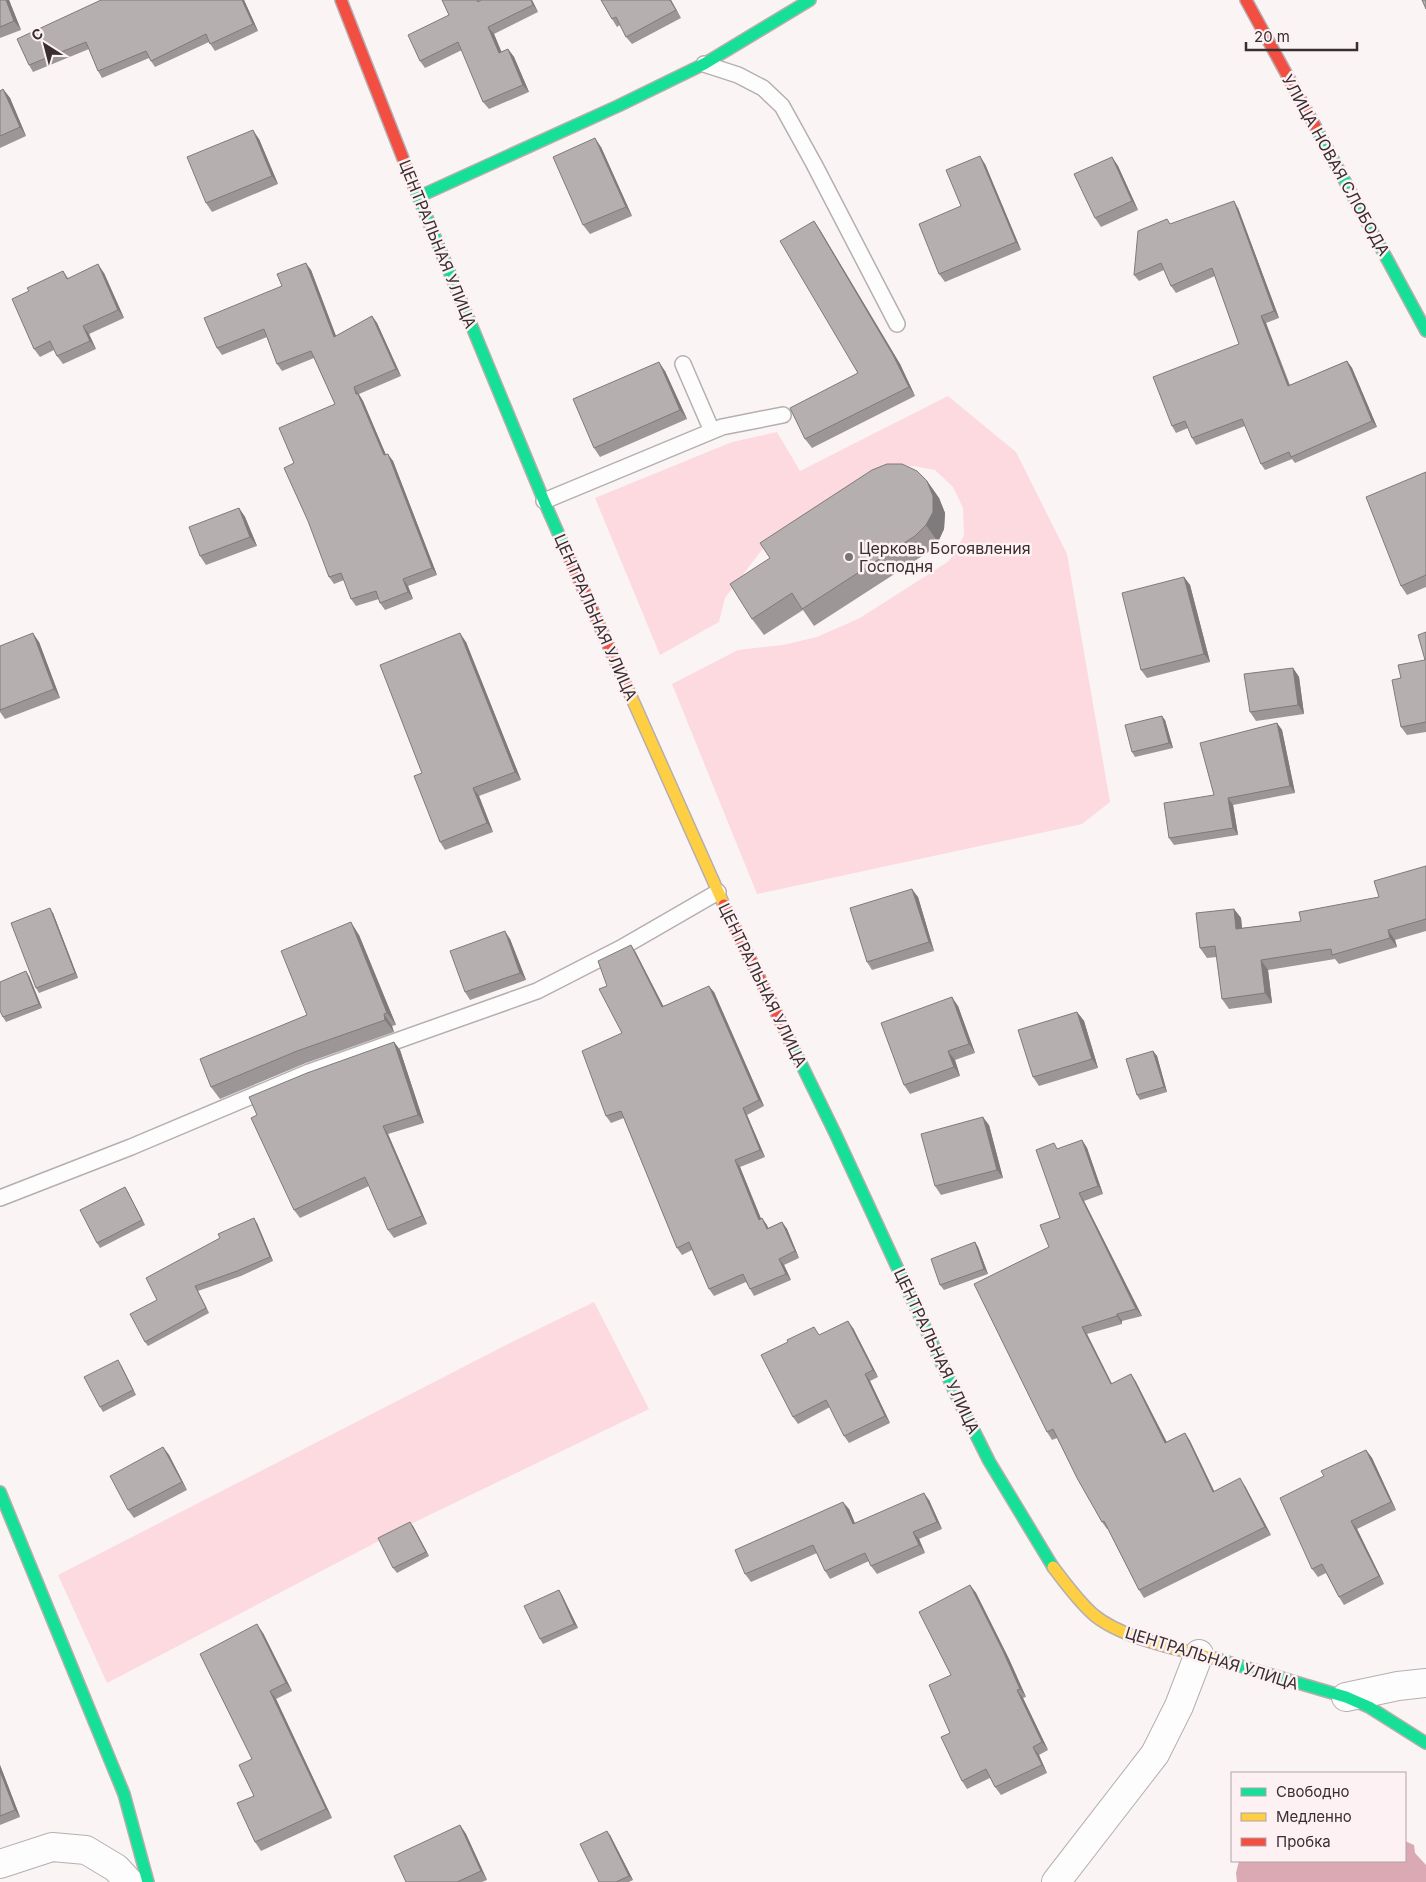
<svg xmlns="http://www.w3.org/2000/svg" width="1426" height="1882" viewBox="0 0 1426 1882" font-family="Inter,sans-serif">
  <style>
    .green { fill: #fcdae0 }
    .water { fill: #dba9b3 }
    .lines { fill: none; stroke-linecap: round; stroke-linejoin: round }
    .lane-casing { stroke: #b6aeb0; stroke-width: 18 }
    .street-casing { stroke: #b6aeb0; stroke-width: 30 }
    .fast-casing { stroke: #b6aeb0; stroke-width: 14 }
    .slow-casing { stroke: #b6aeb0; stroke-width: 14 }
    .jam-casing { stroke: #b6aeb0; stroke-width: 14 }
    .lane { stroke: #fefdfe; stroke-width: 15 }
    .street { stroke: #fefdfe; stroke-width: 28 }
    .fast { stroke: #16e098; stroke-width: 11 }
    .slow { stroke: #ffcf43; stroke-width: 11 }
    .jam { stroke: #f24e42; stroke-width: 11 }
    .wall { fill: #9d9697 }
    .shaded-wall { fill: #7f7a7b }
    .building { fill: #b6afb0; stroke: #7f7a7b }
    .poi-dot { fill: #7d7375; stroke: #fdf1f3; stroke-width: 2 }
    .labels { text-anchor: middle; stroke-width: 5; stroke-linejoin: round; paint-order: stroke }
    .street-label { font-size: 16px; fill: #392e30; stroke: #fdf1f3 }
    .poi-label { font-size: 16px; fill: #392e30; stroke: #fdf1f3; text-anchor: start }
  </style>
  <rect width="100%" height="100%" fill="#faf4f5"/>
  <path class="green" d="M948 396 1016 452 1067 554 1110 802 1082 824 757 894 672 684 738 650 783 645 817 637 860 618 949 561 964 536 963 508 953 487 935 470 914 466 886 469 764 547 725 598 719 622 660 655 595 498 732 442 777 432 800 471Z
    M594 1302 649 1409 417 1521 107 1683 58 1575 514 1341Z"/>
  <path class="water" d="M1405 1841 1414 1845 1415 1853 1426 1865V1882H1237L1236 1873 1239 1861H1405Z"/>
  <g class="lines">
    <defs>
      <path id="lane" d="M704 64 738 75 763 88 782 106 814 164 897 324
        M683 364 712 431
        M544 501 722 427 783 415
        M0 1198 131 1147 309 1072 537 991 621 948 718 892"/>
      <path id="street" d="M1346 1697 1398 1686 1426 1683
        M0 1864 52 1847 86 1850 116 1868 129 1882
        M1056 1882 1155 1754 1179 1706 1199 1654"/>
      <path id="fast" d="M1315 126 1426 331
        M413 184 544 501 567 553
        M418 197 618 106 704 64 810 0
        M790 1041 835 1133 959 1401 989 1461 1053 1567
        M0 1492 124 1794 148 1882
        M1217 1659 1346 1697 1369 1707 1426 1743"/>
      <path id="slow" d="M626 685 724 905
        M1053 1567C1066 1584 1078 1601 1094 1615 1123 1639 1179 1649 1217 1659"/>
      <path id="jam" d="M341 0 413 184
        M1246 0 1315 126
        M567 553 626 685
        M724 905 790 1041"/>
    </defs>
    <use href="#lane" class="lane-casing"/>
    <use href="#street" class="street-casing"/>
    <use href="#fast" class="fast-casing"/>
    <use href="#slow" class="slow-casing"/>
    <use href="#jam" class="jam-casing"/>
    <use href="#lane" class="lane"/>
    <use href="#street" class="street"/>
    <use href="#fast" class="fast"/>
    <use href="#slow" class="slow"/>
    <use href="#jam" class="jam"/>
  </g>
  <path class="wall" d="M0 0H9L21 30 0 38Z
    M101 0H244L258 31 215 51 209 42 155 67 149 58 102 78 98 71 89 49 33 72 29 65Z
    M442 0H532L538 12 494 34 501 52 508 49 514 57 529 92 489 109 483 102 462 50 425 68 420 61 449 15Z
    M601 0H671L681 18 632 44 626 37 620 25 617 27 612 19Z
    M3 89 10 98 26 136 0 148V91Z
    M259 139 278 184 212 212 206 203Z
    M601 147 632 216 590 234 583 225Z
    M1112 157 1118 166 1138 210 1101 227 1095 218Z
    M985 164 1021 250 945 282 939 274 961 206Z
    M1238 208 1279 318 1266 323 1290 385 1347 361 1352 368 1377 427 1295 463 1292 459 1265 470 1261 464 1245 426 1196 445 1192 438 1188 428 1176 433 1172 426 1239 344 1215 276 1176 293 1171 286 1164 270 1139 281 1134 275 1171 224Z
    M814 221 820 230 900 364 915 396 812 448 805 439 858 373Z
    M311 270 336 336 372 316 377 323 401 376 359 394 363 401 386 455 393 461 437 575 408 586 413 599 385 610 380 603 379 599 356 606 351 599 344 580 334 584 329 577 294 463 335 404 314 358 282 371 277 364 267 337 222 355 217 348 282 286Z
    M63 271 68 278 104 273 124 318 89 334 96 349 63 364 57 356 54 350 40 357 34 349 29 291Z
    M665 371 687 419 600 457 594 448Z
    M1426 472V587L1407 595 1401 586Z
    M927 481 939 498 945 513 944 529 938 542 927 553 814 626 803 610 764 635 752 619Z
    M239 508 245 517 257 546 206 565 200 556Z
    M1184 577 1190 585 1210 662 1147 678 1141 670Z
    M1426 632V732L1407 735 1401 727V678L1425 660Z
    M39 642 60 698 5 719 0 712V646Z
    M466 642 521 780 479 796 493 832 445 850 440 842 422 773Z
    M1293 668 1299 677 1304 714 1256 721 1250 712Z
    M1165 720 1173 748 1135 757 1132 752Z
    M1277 723 1282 730 1295 793 1233 805 1238 835 1174 845 1169 838 1214 795Z
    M1426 866V931L1395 940 1397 947 1339 964 1335 959 1268 970 1272 1003 1229 1009 1222 999 1217 957 1207 958 1200 948 1234 909 1241 918 1242 928 1301 921 1379 897Z
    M918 897 934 951 872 970 867 962Z
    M53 913 78 978 39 993 36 988Z
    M359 935 396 1025 392 1026 394 1032 306 1063 220 1099 211 1087 307 1015Z
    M510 939 526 980 470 1000 465 992Z
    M635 951 663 1006 714 992 764 1106 747 1115 765 1157 740 1167 761 1219 762 1218 768 1228 782 1222 787 1229 799 1258 784 1265 791 1280 754 1296 746 1282 714 1296 709 1289 692 1250 682 1255 677 1248 624 1118 611 1123 606 1116 622 1033 607 986Z
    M29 976 42 1008 6 1022 3 1017Z
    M958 1006 975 1053 955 1060 960 1076 910 1094 904 1085Z
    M1077 1012 1084 1021 1098 1068 1039 1086 1033 1077Z
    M394 1042 400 1050 424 1123 388 1134 427 1224 394 1238 388 1230 369 1186 300 1218 294 1210Z
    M1153 1051 1157 1056 1167 1092 1140 1100 1137 1095Z
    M989 1125 1003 1178 941 1195 935 1186Z
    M1082 1140 1087 1148 1103 1194 1084 1201 1142 1316 1122 1321V1324L1087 1334 1112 1384 1131 1374 1136 1382 1166 1442 1185 1433 1190 1441 1214 1491 1245 1486 1271 1535 1144 1598 1139 1590 1108 1529H1107L1102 1522 1057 1438 1052 1440 1047 1432 1049 1247 1060 1218 1058 1149Z
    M125 1187 128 1192 145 1225 100 1248 97 1243Z
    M257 1223 273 1261 241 1276 198 1291 209 1313 148 1346 145 1342 157 1300Z
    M975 1242 978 1247 988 1274 944 1290 940 1285Z
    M853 1328 878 1377 870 1381 890 1423 849 1443 844 1436 830 1407 798 1424 793 1417 820 1335Z
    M121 1365 136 1395 103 1412 100 1407Z
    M163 1447 169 1455 187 1490 134 1518 128 1510Z
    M1366 1450 1372 1458 1396 1510 1357 1529 1384 1584 1344 1605 1339 1597 1326 1573 1318 1577 1312 1569 1324 1476Z
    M929 1500 942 1529 919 1539 925 1553 877 1574 871 1566 869 1561 830 1579 825 1571 817 1553 751 1582 745 1574 849 1509 855 1523Z
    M413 1526 429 1556 397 1573 393 1568Z
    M970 1585 976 1593 1009 1659 1026 1697 1023 1698 1048 1750 1039 1755 1047 1773 1001 1795 995 1787 990 1778 967 1789 962 1781 951 1675Z
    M559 1590 562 1595 578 1628 543 1644 540 1639Z
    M263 1633 292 1691 276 1699 332 1818 261 1851 255 1842 252 1759Z
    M0 1765 20 1817 0 1825Z
    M460 1825 466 1834 487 1880 482 1882H406Z
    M610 1835 633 1880 629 1882H599Z"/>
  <path class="shaded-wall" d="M6 0H9L21 30 14 21Z
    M242 0H244L258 31 253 24Z
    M531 0H532L538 12 533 5Z
    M670 0H671L681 18 676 10Z
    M488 27 494 34 505 60 499 53Z
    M508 49 514 57 529 92 523 85Z
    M3 89 10 98 26 136 20 127Z
    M253 130 259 139 278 184 272 176Z
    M595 138 601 147 632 216 626 207Z
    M980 156 985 164 1021 250 1016 242Z
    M1112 157 1118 166 1138 210 1132 201Z
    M1234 201 1238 208 1279 318 1274 311Z
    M814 221 820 230 900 364 915 396 909 387Z
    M306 263 311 270 339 344 334 337Z
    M98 264 104 273 124 318 118 310Z
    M372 316 377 323 401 376 396 369Z
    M1261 316 1266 323 1292 393 1288 386Z
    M83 326 89 334 96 349 90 341Z
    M1347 361 1352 368 1377 427 1372 421Z
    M659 362 665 371 687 419 680 410Z
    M354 387 363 401 389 462 384 455Z
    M388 454 393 461 437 575 432 568Z
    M927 481 939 498 945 513 944 529 938 542 926 525Z
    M239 508 245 517 257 546 250 537Z
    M1184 577 1190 585 1210 662 1204 654Z
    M403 579 408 586 413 599 408 592Z
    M33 633 39 642 60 698 54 689Z
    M460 633 466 642 521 780 515 772Z
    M1293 668 1299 677 1304 714 1298 705Z
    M1162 716 1165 720 1173 748 1169 743Z
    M1277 723 1282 730 1295 793 1290 786Z
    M473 788 479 796 493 832 487 823Z
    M1228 798 1233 805 1238 835 1233 828Z
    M912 889 918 897 934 951 929 942Z
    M50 908 53 913 78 978 75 973Z
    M1234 909 1241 918 1243 939 1236 929Z
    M351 922 359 935 396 1025 387 1013Z
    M1388 930 1395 940 1397 947 1390 938Z
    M505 931 510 939 526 980 520 973Z
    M631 945 635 951 667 1013 662 1007Z
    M1261 960 1268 970 1272 1003 1265 993Z
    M26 971 29 976 42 1008 39 1004Z
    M709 986 714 992 764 1106 759 1100Z
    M952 997 958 1006 975 1053 969 1044Z
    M1077 1012 1084 1021 1098 1068 1092 1059Z
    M384 1014 392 1026 394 1032 385 1020Z
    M394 1042 400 1050 424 1123 418 1115Z
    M948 1051 955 1060 960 1076 954 1067Z
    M1153 1051 1157 1056 1167 1092 1164 1087Z
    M743 1108 747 1115 765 1157 760 1150Z
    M983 1117 989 1125 1003 1178 997 1170Z
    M383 1126 388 1134 427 1224 422 1216Z
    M1082 1140 1087 1148 1103 1194 1098 1186Z
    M735 1160 740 1167 764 1226 759 1220Z
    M125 1187 128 1192 145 1225 142 1220Z
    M1079 1193 1084 1201 1142 1316 1136 1309Z
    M254 1218 257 1223 273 1261 270 1257Z
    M762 1218 767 1225 771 1236 767 1229Z
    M782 1222 787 1229 799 1258 795 1251Z
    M975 1242 978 1247 988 1274 984 1269Z
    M779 1259 784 1265 791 1280 786 1274Z
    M195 1286 198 1291 209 1313 206 1308Z
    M1117 1314 1122 1321V1324L1117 1316Z
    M848 1321 853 1328 878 1377 873 1370Z
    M1082 1327 1087 1334 1116 1392 1111 1384Z
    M118 1360 121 1365 136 1395 133 1390Z
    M865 1374 870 1381 890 1423 885 1416Z
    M1131 1374 1136 1382 1171 1450 1165 1443Z
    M1185 1433 1190 1441 1218 1499 1213 1492Z
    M163 1447 169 1455 187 1490 182 1482Z
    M1366 1450 1372 1458 1396 1510 1391 1502Z
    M1240 1478 1245 1486 1271 1535 1265 1527Z
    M924 1493 929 1500 942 1529 937 1522Z
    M843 1502 849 1509 858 1531 853 1524Z
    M1351 1521 1357 1529 1384 1584 1379 1576Z
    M410 1522 413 1526 429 1556 426 1552Z
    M913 1532 919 1539 925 1553 919 1545Z
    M970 1585 976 1593 1009 1659 1026 1697 1020 1689Z
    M559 1590 562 1595 578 1628 574 1624Z
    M257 1624 263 1633 292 1691 286 1683Z
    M1017 1690 1023 1698 1048 1750 1042 1742Z
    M270 1691 276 1699 332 1818 326 1809Z
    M1033 1747 1039 1755 1047 1773 1042 1765Z
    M0 1765 20 1817 15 1810 0 1771Z
    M460 1825 466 1834 487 1880 481 1871Z
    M607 1831 610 1835 633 1880 629 1876Z"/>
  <path class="building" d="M0 0H6L14 21 0 27Z
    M101 0H242L253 24 210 44 206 34 151 61 146 51 98 71 86 42 29 65 17 39Z
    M442 0H477L478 2 481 0H531L533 5 488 27 499 53 508 49 523 85 483 102 458 42 420 61 408 35 449 15Z
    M601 0H670L676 10 626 37 616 17 612 19Z
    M1422 0H1426V9Z
    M3 89 20 127 0 136V91Z
    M253 130 272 176 206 203 187 157Z
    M595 138 626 207 583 225 553 157Z
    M980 156 1016 242 939 274 919 224 961 206 946 170Z
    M1112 157 1132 201 1095 218 1074 174Z
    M1234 201 1274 311 1261 316 1288 386 1347 361 1372 421 1291 457 1289 452 1261 464 1242 419 1192 438 1185 421 1172 426 1153 377 1239 344 1212 268 1171 286 1161 263 1134 275 1138 231 1167 219 1170 224Z
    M814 221 893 355 909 387 805 439 790 408 858 373 780 241Z
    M306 263 334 337 372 316 396 369 354 387 356 394H358L384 455 388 454 432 568 403 579 408 592 380 603 376 591 351 599 341 573 329 577 308 521 284 468 294 463 279 428 335 404 311 351 277 364 264 329 217 348 204 318 282 286 277 274Z
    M98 264 118 310 83 326 90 341 57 356 50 341 34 349 12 299 29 291 27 288 63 271 67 279Z
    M659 362 680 410 594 448 573 399Z
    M887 464H902L917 471 927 481 933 496V512L926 525 915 536 802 609 792 593 752 619 730 584 770 558 760 543 872 470Z
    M1426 472V575L1401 586 1366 497Z
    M239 508 250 537 200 556 189 527Z
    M1184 577 1204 654 1141 670 1122 593Z
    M1426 632V722L1401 727 1392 680 1401 678 1398 665 1425 660 1418 635Z
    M33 633 54 689 0 710V646Z
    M460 633 515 772 473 788 487 823 440 842 414 776 422 773 380 665Z
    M1293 668 1298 705 1250 712 1244 674Z
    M1162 716 1169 743 1132 752 1125 725Z
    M1277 723 1290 786 1228 798 1233 828 1169 838 1164 803 1214 795 1200 743Z
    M1426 866V919L1388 930 1390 938 1332 955 1331 949 1261 960 1265 993 1222 999 1215 946 1200 948 1196 913 1234 909 1236 929 1301 921 1299 912 1379 897 1374 881Z
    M912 889 929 942 867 962 850 908Z
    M50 908 75 973 36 988 11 923Z
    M351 922 387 1013 384 1014 385 1020 297 1051 211 1087 200 1059 307 1015 281 951Z
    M505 931 520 973 465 992 450 951Z
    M631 945 662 1007 709 986 759 1100 743 1108 760 1150 735 1160 759 1220 762 1218 767 1229 782 1222 795 1251 779 1259 786 1274 750 1289 743 1274 709 1289 689 1242 677 1248 621 1111 606 1116 582 1051 622 1033 599 989 607 986 598 961Z
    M26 971 39 1004 3 1017 0 1011V982Z
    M952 997 969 1044 948 1051 954 1067 904 1085 881 1023Z
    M1077 1012 1092 1059 1033 1077 1018 1030Z
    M394 1042 418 1115 383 1126 422 1216 388 1230 365 1177 294 1210 251 1118 257 1115 249 1097 307 1073Z
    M1153 1051 1164 1087 1137 1095 1126 1059Z
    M983 1117 997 1170 935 1186 921 1134Z
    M1082 1140 1098 1186 1079 1193 1136 1309 1117 1314V1316L1082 1327 1111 1384 1131 1374 1165 1443 1185 1433 1213 1492 1240 1478 1265 1527 1139 1590 1104 1521 1102 1522 1077 1478 1053 1429 1047 1432 974 1284 1049 1247 1040 1225 1060 1218 1036 1150 1054 1143 1057 1149Z
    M125 1187 142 1220 97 1243 80 1210Z
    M254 1218 270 1257 237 1271 195 1286 206 1308 145 1342 130 1314 157 1300 146 1278 220 1238 218 1234Z
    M975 1242 984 1269 940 1285 931 1259Z
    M848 1321 873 1370 865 1374 885 1416 844 1436 826 1400 793 1417 761 1355 788 1342 787 1340 814 1327 819 1335Z
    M118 1360 133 1390 100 1407 84 1377Z
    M163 1447 182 1482 128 1510 110 1476Z
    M1366 1450 1391 1502 1351 1521 1379 1576 1339 1597 1322 1564 1312 1569 1280 1498 1324 1476 1321 1471Z
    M924 1493 937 1522 913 1532 919 1545 871 1566 865 1553 825 1571 813 1545 745 1574 735 1550 843 1502 853 1524Z
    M410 1522 426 1552 393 1568 378 1538Z
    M970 1585 1003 1651 1020 1689 1017 1690 1042 1742 1033 1747 1042 1765 995 1787 986 1769 962 1781 941 1737 950 1733 929 1685 951 1675 919 1612Z
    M559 1590 574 1624 540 1639 524 1606Z
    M257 1624 286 1683 270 1691 326 1809 255 1842 237 1803 254 1796 239 1765 252 1759 200 1654Z
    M0 1771 15 1810 0 1816Z
    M460 1825 481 1871 457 1882H406L394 1856Z
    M607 1831 629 1876 616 1882H599L580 1844Z"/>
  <circle class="poi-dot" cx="849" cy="557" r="5"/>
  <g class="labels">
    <g class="street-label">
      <text transform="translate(1336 165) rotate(61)" y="6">УЛИЦА НОВАЯ СЛОБОДА</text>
      <text transform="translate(438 244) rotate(68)" y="6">ЦЕНТРАЛЬНАЯ УЛИЦА</text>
      <text transform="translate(596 617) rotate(66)" y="6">ЦЕНТРАЛЬНАЯ УЛИЦА</text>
      <text transform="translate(763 985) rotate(64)" y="6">ЦЕНТРАЛЬНАЯ УЛИЦА</text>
      <text transform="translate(937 1351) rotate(65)" y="6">ЦЕНТРАЛЬНАЯ УЛИЦА</text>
      <text transform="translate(1212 1658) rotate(17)" y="6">ЦЕНТРАЛЬНАЯ УЛИЦА</text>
    </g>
    <g class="poi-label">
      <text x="859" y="554">Церковь Богоявления<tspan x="859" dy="18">Господня</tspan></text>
    </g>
  </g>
  <rect x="1231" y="1772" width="175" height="90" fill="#fdf1f3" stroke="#afa3a5"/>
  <rect x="1241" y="1788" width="25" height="8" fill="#16e098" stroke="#afa3a5"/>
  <text x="1276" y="1797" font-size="15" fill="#392e30">Свободно</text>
  <rect x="1241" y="1813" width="25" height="8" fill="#ffcf43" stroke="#afa3a5"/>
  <text x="1276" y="1822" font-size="15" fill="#392e30">Медленно</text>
  <rect x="1241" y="1838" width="25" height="8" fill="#f24e42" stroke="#afa3a5"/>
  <text x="1276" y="1847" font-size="15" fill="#392e30">Пробка</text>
  <g transform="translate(45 45) rotate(324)" stroke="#fdf1f3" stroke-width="4" paint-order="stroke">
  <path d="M0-4L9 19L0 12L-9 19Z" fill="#392e30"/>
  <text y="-8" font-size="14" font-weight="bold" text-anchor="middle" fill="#392e30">С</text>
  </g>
  <path d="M1246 42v8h111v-8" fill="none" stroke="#392e30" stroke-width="2.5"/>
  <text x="1254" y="42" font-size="15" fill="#392e30" stroke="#fdf1f3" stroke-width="4" paint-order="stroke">20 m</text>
</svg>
